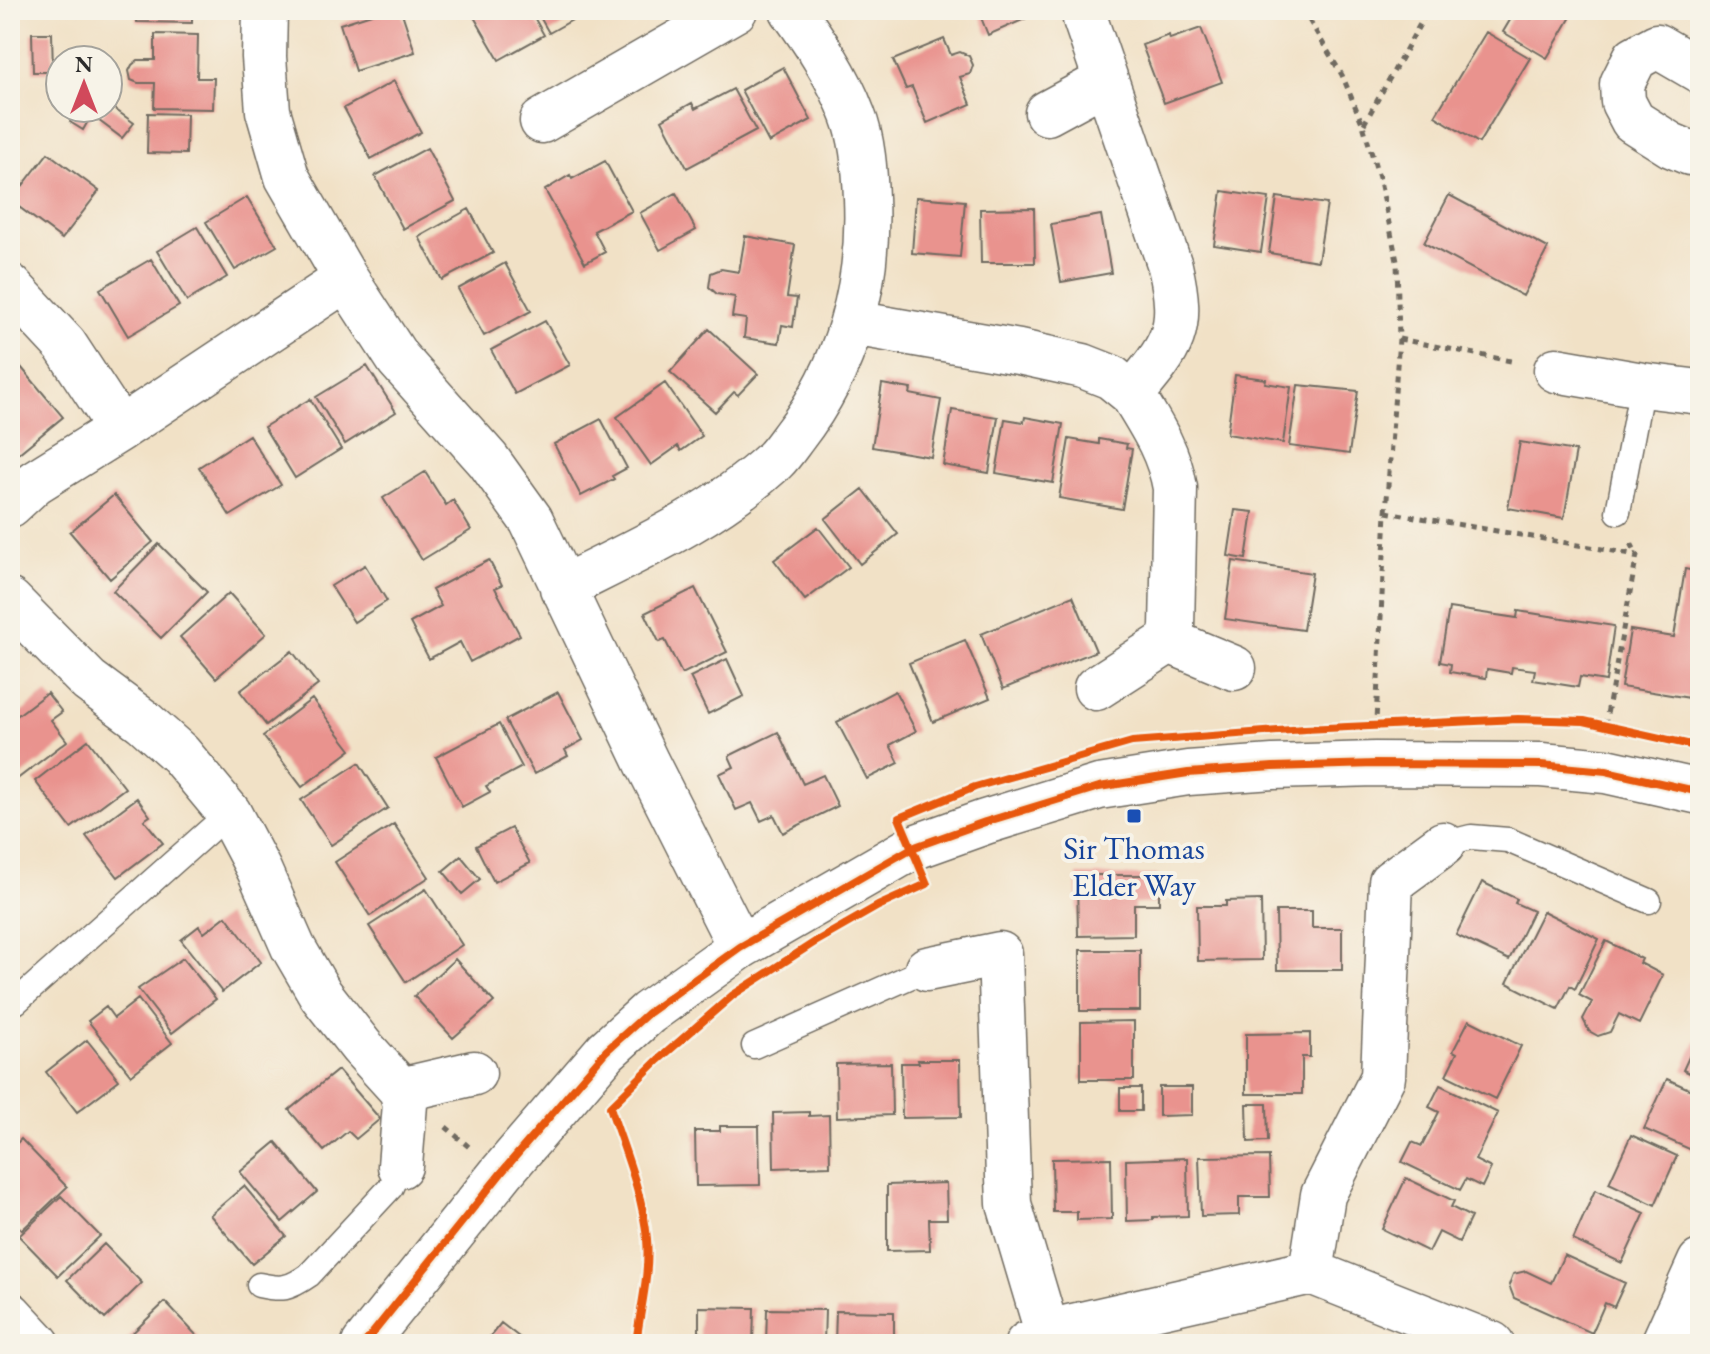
<svg xmlns="http://www.w3.org/2000/svg" width="1710" height="1354" viewBox="0 0 1710 1354" font-family="'EB Garamond',serif">
  <style>
    .building { fill: #e9938e }
    .lines { fill: none; stroke-linecap: round; stroke-linejoin: round }
    .service-casing { stroke: #706b61; stroke-width: 27 }
    .minor-casing { stroke: #706b61; stroke-width: 47 }
    .tertiary-casing { stroke: #706b61; stroke-width: 47 }
    .path { stroke: #706b61; stroke-width: 5; stroke-dasharray: 6 6; stroke-linecap: butt }
    .service { stroke: #fff; stroke-width: 24 }
    .minor { stroke: #fff; stroke-width: 44 }
    .tertiary { stroke: #fff; stroke-width: 44 }
    .cycleway-casing { stroke: #f7f3e8; stroke-width: 13 }
    .cycleway { stroke: #e8590c; stroke-width: 8 }
    .transit-dot { fill: #1a4fb4; stroke: #f7f3e8; stroke-width: 3 }
    .labels { text-anchor: middle; stroke-width: 8; stroke-linejoin: round; paint-order: stroke }
    .transit-label { font-size: 32px; fill: #164399; stroke: #f7f3e8 }
  </style>
  <rect width="100%" height="100%" fill="#f7f3e8"/>
  <filter id="ink" filterUnits="userSpaceOnUse"><feTurbulence type="fractalNoise" baseFrequency=".0125" numOctaves="2"/><feDisplacementMap in="SourceGraphic" scale="16" xChannelSelector="R" yChannelSelector="G"/><feConvolveMatrix kernelMatrix="1 2 1 2 8 2 1 2 1" color-interpolation-filters="sRGB"/></filter>
  <filter id="wash" filterUnits="userSpaceOnUse"><feTurbulence type="fractalNoise" baseFrequency=".006" numOctaves="4" result="noise"/><feDisplacementMap in="SourceGraphic" scale="32" xChannelSelector="R" yChannelSelector="G"/><feGaussianBlur stdDeviation="1.8" result="paint"/><feColorMatrix in="noise" values="0 0 0 0 0 0 0 0 0 0 0 0 0 0 0 0 0 1.4 0 .05"/><feComposite in="paint" operator="in"/></filter>
  <g filter="url(#wash)">
    <rect width="100%" height="100%" fill="#f1e1c6"/>
    <g id="blocks">
      <path class="building" d="M137 10H192V23L137 22Z
        M384 10H401L415 52 355 71 340 24Z
        M470 10H530L544 35 499 60Z
        M536 10H590L549 33Z
        M978 10H1021L1025 19 988 35Z
        M1516 10H1575L1547 58 1503 32Z
        M1201 28 1222 82 1164 103 1142 45 1169 35 1170 39Z
        M1486 32 1530 58 1479 143 1435 116Z
        M32 33H52L53 72H33Z
        M155 34 198 35 197 78H214L213 109 154 108 155 83H138L131 80 129 71 132 65 138 60H155Z
        M944 39 951 55 960 52 969 56 973 65 970 74 960 77 971 104 927 123 912 87 906 89 893 60Z
        M783 67 811 120 769 143 741 90Z
        M394 81 421 132 371 159 344 108Z
        M733 89 756 131 687 168 662 120 692 103 695 109Z
        M109 105 134 123 122 138 98 120Z
        M78 109 91 116 83 130 70 122Z
        M148 113 187 114 186 154 147 153Z
        M427 148 455 201 403 229 375 176Z
        M48 153 99 191 62 239 11 201Z
        M605 161 632 211 594 231 605 252 585 263 545 190 570 175 572 179Z
        M1222 191 1269 198 1261 252 1214 245Z
        M676 193 696 230 660 250 640 213Z
        M1449 195 1548 248 1523 296 1424 243Z
        M247 197 277 246 235 270 206 222Z
        M916 197 965 201 960 257 912 253Z
        M1277 197 1327 204 1318 261 1269 253Z
        M1034 208 1035 263H981L980 209Z
        M469 209 493 253 442 280 419 237Z
        M1101 215 1111 273 1061 282 1051 224Z
        M197 227 227 277 187 301 157 251Z
        M745 236 795 245 787 297 797 298 793 327 782 325 779 343 744 338 746 319 732 317 735 297 717 294 709 287 711 273 721 269 739 272Z
        M151 259 179 306 128 336 100 289Z
        M505 263 531 311 484 336 458 289Z
        M545 321 570 365 515 394 491 350Z
        M709 329 758 374 738 395 734 392 715 412 670 372Z
        M367 366 396 412 345 444 316 397Z
        M21 367 63 417 19 453 10 442V376Z
        M1235 375 1266 379 1265 383 1291 387 1283 443 1227 434Z
        M665 383 702 436 681 451 678 446 651 465 617 417Z
        M882 384 911 389 910 394 941 400 931 457 872 447Z
        M1298 385 1358 391 1349 454 1289 446Z
        M310 399 341 449 295 478 264 427Z
        M952 410 998 417 989 473 943 465Z
        M1025 417 1063 424 1053 483 996 473 1005 419 1024 422Z
        M601 419 627 468 612 476 614 479 581 496 554 444Z
        M249 435 281 485 230 516 199 467Z
        M1069 439 1099 444V439L1127 444 1126 448 1132 449 1122 509 1059 498Z
        M1520 442 1576 451 1564 518 1508 508Z
        M425 472 446 505 453 500 471 530 422 560 383 498Z
        M863 489 898 534 860 564 825 519Z
        M114 495 153 542 110 579 70 532Z
        M1235 510 1253 512 1246 559 1228 556Z
        M818 527 849 567 805 600 774 560Z
        M159 544 207 592 161 638 113 591Z
        M489 560 502 585 495 588 520 635 470 662 460 642 429 659 410 623 441 606 432 590Z
        M1233 561 1312 573 1303 630 1225 619Z
        M365 565 387 601 354 622 331 586Z
        M1685 569 1700 572V694L1691 693 1690 698 1621 687 1630 630 1674 637Z
        M695 588 727 652 682 674 665 640 659 642 645 613Z
        M229 593 266 634 216 678 180 637Z
        M1073 596 1096 651 1003 689 981 634Z
        M1449 608 1517 618 1518 611 1614 626 1606 681 1580 677 1578 687 1533 680 1535 670 1512 667 1511 673 1487 669 1486 678 1450 672 1451 664 1440 662Z
        M965 640 990 698 933 722 909 663Z
        M292 651 318 685 266 725 240 691Z
        M727 659 744 696 708 714 690 677Z
        M895 691 916 731 890 745 899 763 867 779 837 722Z
        M558 692 583 740 565 750 568 756 534 774 505 720Z
        M47 693 62 712 51 720 67 741 12 783 10 780V721Z
        M312 699 351 750 302 787 263 736Z
        M499 724 522 767 486 786 490 792 462 807 436 757Z
        M778 732 803 784 823 775 838 806 783 833 774 815 761 821 752 803 736 810 719 774 734 767 729 756Z
        M88 740 125 788 71 828 35 781Z
        M359 763 388 808 331 845 301 800Z
        M137 798 150 816 144 820 163 843 118 877 86 836Z
        M394 824 429 877 370 916 335 862Z
        M511 828 530 863 494 882 476 846Z
        M461 856 480 879 462 894 443 871Z
        M1077 875H1159V904H1134V935L1078 936Z
        M1482 882 1517 899 1515 903 1533 911 1509 960 1456 935Z
        M426 889 462 945 406 982 369 926Z
        M1261 900 1262 960 1198 961 1197 906H1226V901Z
        M1276 911H1312V928H1342V970H1277Z
        M1543 911 1599 939 1575 989 1570 986 1558 1009 1507 983Z
        M226 916 261 962 222 992 181 940 199 926 204 933Z
        M1606 941 1642 959 1640 963 1663 975 1639 1024 1619 1014 1610 1032 1598 1036 1589 1031 1583 1019 1592 1002 1579 995Z
        M1080 950H1140V1011H1080Z
        M183 958 216 999 172 1033 138 989Z
        M455 959 494 1002 453 1038 414 996Z
        M138 999 172 1043 131 1075 88 1021 106 1007 114 1018Z
        M1469 1020 1521 1046 1495 1099 1446 1075 1457 1053 1453 1051Z
        M1134 1021V1080H1081V1022Z
        M1310 1033V1057H1302V1094H1246V1034Z
        M1700 1033V1078L1683 1070Z
        M87 1040 119 1080 77 1112 46 1072Z
        M918 1060H960L961 1117 902 1118 901 1063H919Z
        M891 1063 892 1115 837 1117 836 1064Z
        M338 1070 380 1119 356 1139 348 1131 324 1151 289 1110Z
        M1667 1079 1700 1094V1142L1696 1152 1644 1129Z
        M1440 1085 1498 1113 1475 1160 1491 1168 1482 1187 1466 1179 1460 1190 1402 1162 1412 1142 1422 1146 1439 1112 1429 1107Z
        M1159 1087H1192V1115L1159 1116Z
        M1120 1088H1141V1111H1120Z
        M1247 1104H1267L1268 1141 1248 1142Z
        M809 1112V1116L829 1115 830 1166 774 1168 773 1113Z
        M720 1126H759L760 1185 696 1186 695 1131H720Z
        M1631 1135 1677 1156 1655 1205 1609 1183Z
        M21 1139 67 1187 22 1230 10 1218V1150Z
        M276 1142 317 1192 282 1222 240 1172Z
        M1269 1156 1270 1197H1239V1215L1201 1216 1199 1157Z
        M1111 1158 1112 1219 1077 1220V1212H1053L1052 1159Z
        M1187 1158 1188 1216 1153 1217V1220L1127 1221 1126 1160Z
        M1406 1178 1454 1201 1451 1207 1471 1217 1459 1242 1439 1232 1429 1252 1382 1229Z
        M946 1183 947 1219H929L930 1250 887 1251V1185Z
        M244 1186 286 1236 252 1264 210 1215Z
        M1595 1190 1645 1213 1622 1263 1573 1240Z
        M61 1196 100 1236 58 1276 19 1236Z
        M104 1244 142 1283 105 1319 67 1280Z
        M1564 1255 1625 1283 1614 1307 1605 1303 1592 1333 1514 1298 1509 1285 1513 1274 1526 1271 1551 1283Z
        M165 1302 198 1337 190 1344H121Z
        M699 1307 754 1308 753 1344H699Z
        M767 1309 825 1310 824 1344H766Z
        M836 1311 894 1312V1344H835Z
        M501 1323 528 1344H484Z"/>
    </g>
  </g>
  <g filter="url(#ink)">
    <use href="#blocks" fill-opacity="0" stroke="#706b61" stroke-width="2"/>
    <g class="lines">
      <defs>
        <path id="service" d="M1618 512 1642 385
          M1443 844 1471 837 1508 840 1649 901
          M16 1002 229 813
          M754 1046 927 969
          M259 1285C282 1290 289 1289 309 1275L391 1187 400 1166"/>
        <path id="minor" d="M265 10 264 57 268 111 287 177 346 279 398 359 488 460 531 520 647 763 740 947
          M1085 19 1170 266C1185 330 1173 346 1132 394 1151 425 1169 452 1175 488L1172 628 1169 641 1096 688
          M1700 71 1657 46 1635 58 1622 84 1623 102 1633 121 1671 145 1690 153H1700
          M1047 113 1106 81
          M542 121 735 10
          M10 286 65 345 120 429
          M853 323 1019 352 1083 366 1111 377 1132 394
          M1556 370 1642 385 1700 392
          M10 505 35 482 120 429 346 279
          M562 588C636 551 713 517 775 460 782 453 788 444 794 436 847 368 870 285 866 198 865 171 863 140 853 115 839 77 815 42 792 10
          M10 601 89 681 143 721 180 754 229 813 259 870 293 947 321 995 361 1046 401 1090 405 1104 400 1166
          M1169 641 1234 668
          M927 969 1000 954 1009 1204 1047 1332
          M401 1090 474 1073
          M1311 1272 1323 1195 1383 1077 1391 882 1443 844
          M10 1314 38 1344
          M1027 1344 1047 1332 1311 1272 1492 1344
          M1663 1344 1700 1262"/>
        <path id="tertiary" d="M364 1344 502 1172 606 1051 648 1013 740 947 912 848 985 822 1099 787 1188 773 1273 767 1375 764 1541 765 1606 771 1700 792"/>
      </defs>
      <use href="#service" class="service-casing"/>
      <use href="#minor" class="minor-casing"/>
      <use href="#tertiary" class="tertiary-casing"/>
      <path class="path" d="M1303 10 1342 75 1363 125 1380 181 1397 261 1399 339 1386 512 1376 721
        M1364 124 1428 10
        M1399 339 1516 362
        M1386 512 1637 555
        M1605 725 1637 555 1631 543
        M446 1127 469 1147"/>
      <use href="#service" class="service"/>
      <use href="#minor" class="minor"/>
      <use href="#tertiary" class="tertiary"/>
      <defs>
        <path id="cycleway" d="M364 1344 502 1172 606 1051 648 1013 740 947 912 848 985 822 1099 787 1188 773 1273 767 1375 764 1541 765 1606 771 1700 792
          M636 1344C640 1309 650 1275 647 1239 643 1194 624 1150 610 1107L658 1060 733 995 815 942 878 906 927 884 899 818 975 787 1132 742 1305 729 1518 719 1584 721 1700 747"/>
      </defs>
      <use href="#cycleway" class="cycleway-casing"/>
      <use href="#cycleway" class="cycleway"/>
    </g>
  </g>
  <rect class="transit-dot" x="1126" y="808" width="16" height="16" rx="4"/>
  <g class="labels">
    <g class="transit-label">
      <text x="1134" y="859">Sir Thomas<tspan x="1134" dy="37">Elder Way</tspan></text>
    </g>
  </g>
  <rect width="1710" height="1354" fill="none" stroke="#f7f3e8" stroke-width="40"/>
  <g transform="translate(84 84)"><circle r="38" fill="#f7f3e8" stroke="#a5a39c" stroke-width="2"/>
  <path d="M0-6L14 30L0 20L-14 30Z" fill="#d1495b"/>
  <text y="-12" font-size="22" font-weight="bold" text-anchor="middle" fill="#2b2b2b">N</text>
  </g>
</svg>
